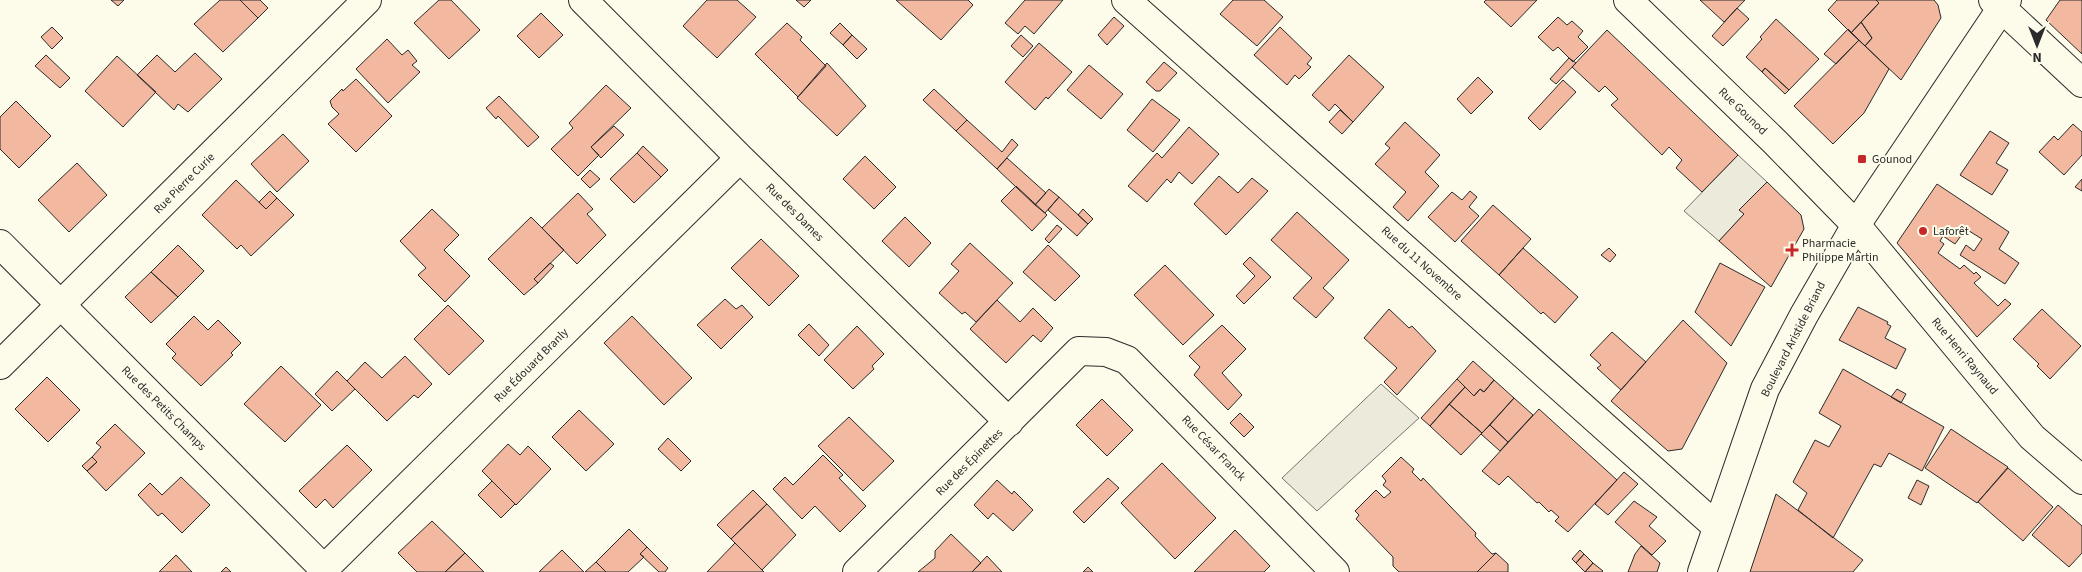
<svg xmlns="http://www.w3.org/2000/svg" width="2082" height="572" viewBox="0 0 2082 572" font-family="'Source Sans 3',sans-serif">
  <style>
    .parking { fill: #eceadb; stroke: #74746e }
    .building { fill: #f2b8a0; stroke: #2b2b2b }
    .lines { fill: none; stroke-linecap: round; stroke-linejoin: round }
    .minor-casing { stroke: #2b2b2b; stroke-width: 30 }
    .major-casing { stroke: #2b2b2b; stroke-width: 30 }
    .minor { stroke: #fdfbea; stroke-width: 28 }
    .major { stroke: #fdfbea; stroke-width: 28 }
    .poi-dot { fill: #c62828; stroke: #fdfbea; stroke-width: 2 }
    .labels { text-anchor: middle; stroke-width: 4; stroke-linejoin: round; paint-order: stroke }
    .street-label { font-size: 12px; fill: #2b2b2b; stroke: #fdfbea }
    .poi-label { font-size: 12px; fill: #2b2b2b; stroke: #fdfbea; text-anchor: start }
  </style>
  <rect width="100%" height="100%" fill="#fdfbea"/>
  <path class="parking" d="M1738 155 1767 182 1740 210 1744 214 1719 241 1684 211Z
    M1381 384 1419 418 1317 511 1282 478Z"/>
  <path class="building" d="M111 0H124L118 6Z
    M220 0H240L258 18 223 52 194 24Z
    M240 0H260L268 8 258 18Z
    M439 0H451L480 30 449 59 414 23Z
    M707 0H737L756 17 717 58 683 26Z
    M796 0H811L804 7Z
    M896 0H968L973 5 941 40Z
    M1025 0H1063L1034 34 1025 26 1018 34 1005 23Z
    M1233 0H1264L1283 17 1257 46 1220 14Z
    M1486 0H1537L1511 27 1484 2Z
    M1700 0H1745L1724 22Z
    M1837 0H1876L1879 3 1851 33 1828 10Z
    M1876 0H1934L1938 5 1941 18 1901 80 1865 46 1872 38 1861 22 1879 3Z
    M2060 0H2082V54L2046 20Z
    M1737 8 1749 19 1723 46 1712 36Z
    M541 13 563 35 539 58 517 36Z
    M1114 17 1124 26 1107 45 1098 35Z
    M1558 17 1567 25 1572 21 1583 31 1578 37 1588 47 1573 62 1558 47 1553 51 1538 37Z
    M1776 19 1819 59 1789 90 1765 68 1762 72 1746 57 1762 39 1760 37Z
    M1861 22 1872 38 1865 46 1851 33Z
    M787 23 802 37 800 40 826 66 798 97 755 54Z
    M840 23 852 35 843 45 830 33Z
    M52 27 63 38 52 49 41 37Z
    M1280 27 1312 58 1307 64 1311 67 1299 79 1295 75 1287 85 1254 55Z
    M1848 29 1859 40 1836 64 1824 54Z
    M1607 30 1738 155 1702 192 1676 168 1682 160 1669 147 1662 155 1611 105 1618 99 1605 86 1599 92 1572 67Z
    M852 35 867 49 857 59 843 45Z
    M1021 35 1033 46 1023 57 1011 46Z
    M387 39 402 55 408 50 417 61 412 65 420 72 388 103 356 69Z
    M1859 40 1889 69 1864 113 1833 144 1794 106Z
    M1039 43 1072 72 1048 99 1046 97 1035 110 1005 82Z
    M195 53 222 79 188 112 178 104 174 110 137 75 157 55 175 72Z
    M46 55 70 78 60 88 35 66Z
    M1349 55 1384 87 1353 122 1335 104 1329 111 1312 95Z
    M117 56 156 92 123 127 85 91Z
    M1569 58 1576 63 1556 84 1550 79Z
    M1164 62 1177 73 1160 91H1156L1146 82Z
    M827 63 866 106 837 136 797 98Z
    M1089 65 1123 94 1101 119 1067 90Z
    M1765 68 1789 90 1785 94 1762 72Z
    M1478 77 1493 92 1471 114 1457 99Z
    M356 79 392 116 356 152 328 124 339 114 332 107 330 101 342 89 343 91Z
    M1563 80 1576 92 1540 130 1528 118Z
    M606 85 631 108 591 147 599 155 578 176 551 149 573 128 569 123Z
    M934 89 967 120 956 131 923 100Z
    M499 96 539 137 528 147 498 116 496 119 486 108Z
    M1152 99 1180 120 1153 152 1127 130Z
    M16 101 51 136 19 168 0 149V117Z
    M1340 110 1353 122 1342 134 1329 122Z
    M967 120 1002 152 1012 139 1018 145 997 169 956 131Z
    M1405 122 1440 155 1425 172 1439 186 1408 221 1393 207 1406 192 1375 164 1390 148 1385 144Z
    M2073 124 2082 132V155L2064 175 2039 152 2054 136 2058 140Z
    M614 126 624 135 601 158 591 147Z
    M1189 127 1219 154 1192 184 1179 172 1171 183 1167 179 1147 202 1128 186 1157 153 1162 158Z
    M1990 131 2009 143 1996 163 2008 170 1992 195 1960 175Z
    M283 134 309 161 277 192 251 164Z
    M643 146 668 170 661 177 637 153Z
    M637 153 661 177 634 203 610 179Z
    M865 156 896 187 874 209 843 179Z
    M1007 158 1046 193 1035 205 997 169Z
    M77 163 107 195 69 232 38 200Z
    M590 170 600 179 590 188 581 179Z
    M1219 176 1238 193 1252 178 1268 191 1226 235 1194 204Z
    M2082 179V191L2075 187Z
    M236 180 266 209 277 198 294 215 251 256 241 245 237 249 202 215Z
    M1767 182 1801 215 1804 229 1771 287 1719 241 1744 214 1739 210Z
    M1937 184 2009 232 1999 249 2019 263 2005 284 1960 255 1966 245 1974 251 1982 239 1966 229 1955 244 1943 236 1940 241 1944 244 1938 253 1960 269 1964 265 1974 274 1976 272 1981 277 1974 283 1998 306 2005 299 2011 304 1977 337 1897 243Z
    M1016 186 1047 215 1032 231 1001 201Z
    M1049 189 1059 197 1045 213 1035 205Z
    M270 191 277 198 266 209 259 202Z
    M1470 191 1477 197 1469 207 1479 216 1455 242 1428 217 1452 192 1462 200Z
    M578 193 593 209 587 214 606 235 577 264 542 228Z
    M1059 197 1088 224 1077 236 1048 210Z
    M1493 205 1531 239 1499 275 1461 241Z
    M432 209 459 235 444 250 470 276 445 302 418 275 426 268 400 241Z
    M1083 209 1093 219 1088 224 1078 215Z
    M1297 212 1349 260 1323 288 1334 298 1316 318 1293 298 1312 278 1271 240Z
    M531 217 564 250 534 279 538 283 524 295 488 259Z
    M905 217 931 243 909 267 882 241Z
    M1057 225 1062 229 1049 243 1045 239Z
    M761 239 799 276 769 306 731 268Z
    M970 243 1013 283 976 322 965 312 962 314 939 293 959 271 951 264Z
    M178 245 204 271 178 297 151 272Z
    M1048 245 1080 276 1055 301 1023 272Z
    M1523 248 1578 297 1555 323 1543 312 1541 314 1499 275Z
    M1609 248 1616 255 1610 262 1601 255Z
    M1250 257 1271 277 1244 304 1236 296 1255 276 1243 264Z
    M550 263 554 266 538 283 534 279Z
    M1720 263 1765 287 1731 346 1695 312Z
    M1165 265 1214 315 1183 345 1134 295Z
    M151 272 178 297 151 323 125 297Z
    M725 299 736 309 742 305 753 317 721 349 697 325Z
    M997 300 1020 322 1033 308 1053 328 1041 342 1033 335 1006 363 970 329Z
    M448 305 484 341 449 375 414 339Z
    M1858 307 1888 322 1887 324 1891 326 1885 338 1906 349 1896 369 1839 340Z
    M1389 309 1409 328 1412 326 1436 351 1397 395 1384 382 1397 368 1364 338Z
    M2042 309 2081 346 2050 379 2037 366 2039 364 2013 339Z
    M194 316 208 330 218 320 241 343 231 353 233 355 201 386 172 358 176 354 166 344Z
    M632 316 692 378 664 405 604 343Z
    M1683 320 1727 363 1682 449 1668 451 1611 401Z
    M809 324 829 345 819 356 798 335Z
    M1222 325 1246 349 1222 373 1242 395 1228 410 1194 375 1200 367 1189 356Z
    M857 326 884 354 872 366 874 369 853 389 824 360Z
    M1612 332 1646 362 1621 390 1597 368 1601 365 1590 355Z
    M405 356 432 384 418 398 414 395 387 421 347 381 365 362 382 378Z
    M1473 361 1494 380 1484 392 1480 389 1474 396 1457 379Z
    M281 366 321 405 285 442 244 404Z
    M1843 369 1944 427 1922 471 1889 453 1881 467 1874 464 1833 538 1798 510 1807 493 1793 482 1815 440 1829 447 1841 426 1819 413Z
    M337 371 355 389 332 411 315 394Z
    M47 377 80 410 48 442 15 409Z
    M1457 379 1465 387 1430 426 1421 418Z
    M1494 380 1514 398 1482 433 1449 404 1465 387 1474 396 1480 389 1484 392Z
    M1897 389 1906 394 1901 403 1891 397Z
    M1514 398 1533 415 1508 442 1490 425Z
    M1102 399 1133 430 1107 456 1076 425Z
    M1449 404 1482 433 1461 455 1430 426Z
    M1539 409 1617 480 1568 532 1555 521 1559 517 1551 510 1549 512 1539 502 1537 503 1508 476 1499 485 1482 471Z
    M579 410 614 444 586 471 552 437Z
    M1240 413 1254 427 1244 437 1230 423Z
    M849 417 894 461 863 491 818 446Z
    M115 424 145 453 106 491 87 471 97 462 92 457 101 447 96 443Z
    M1490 425 1508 442 1500 451 1481 434Z
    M1951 429 2008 467 1977 503 1925 468Z
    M668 438 691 461 681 471 658 449Z
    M508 444 520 455 528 446 551 469 516 505 482 471Z
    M347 445 372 470 333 508 325 499 316 508 299 491Z
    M823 455 843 475 839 478 866 506 840 532 815 506 802 519 773 489 785 477 793 485Z
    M92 457 97 462 87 471 82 466Z
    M1401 457 1414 469 1412 472 1421 481 1423 478 1476 533 1475 536 1492 554 1496 553 1477 572H1399L1393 566V557L1356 519 1359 515 1355 511 1376 490 1384 498 1391 492 1383 485 1386 481 1382 476Z
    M1162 463 1216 518 1175 559 1121 503Z
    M2008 468 2053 507 2023 541 1978 502Z
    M1624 472 1638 484 1608 515 1595 504Z
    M181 477 210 505 182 533 162 513 158 516 138 495 150 483 162 495Z
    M1108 478 1119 488 1084 523 1073 512Z
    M997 480 1012 494 1014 491 1033 510 1013 531 993 513 988 519 974 505Z
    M1917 480 1929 486 1921 505 1908 498Z
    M492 481 515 504 501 518 478 495Z
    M753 490 767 504 731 539 717 525Z
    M1776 494 1863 560 1853 572H1750Z
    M1634 501 1657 517 1649 526 1666 541 1652 555 1615 522Z
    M767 504 796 535 762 570 731 539Z
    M2058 505 2082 526V553L2069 567 2032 535Z
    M432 521 465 553 445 572H417L398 553Z
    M629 529 647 547 640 554 644 557 628 572H606L596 562Z
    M1235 530 1270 566 1264 572H1194Z
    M951 534 981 563 972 572H918L935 558V551Z
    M735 543 764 572H707Z
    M1641 546 1660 563 1657 572H1628L1635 554Z
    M647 547 668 568 665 572H659L640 554Z
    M562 550 584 572H539Z
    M1580 550 1584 554 1576 563 1572 559Z
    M465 553 484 572H445Z
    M1496 553 1508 564V572H1477Z
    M1584 554 1593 563 1585 572 1576 563Z
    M176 555 192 572H159Z
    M987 556 1002 572H972Z
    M596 562 606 572H585Z
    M1593 563 1603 571 1602 572H1585Z
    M226 567 231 572H221Z
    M1088 567 1093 572H1083Z"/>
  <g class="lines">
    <defs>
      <path id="minor" d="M583 0 740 158 1009 422
        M1126 0 1717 527
        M1628 0 1775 142 1856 225 2032 437 2082 480
        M1993 0 2082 83
        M0 244 327 572
        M0 365 367 0
        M321 572 740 158
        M857 572 1079 351 1106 352 1127 360 1335 572"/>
      <path id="major" d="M1702 572 1765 389 1804 315 1856 225 2007 0"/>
    </defs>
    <use href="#minor" class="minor-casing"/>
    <use href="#major" class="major-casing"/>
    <use href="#minor" class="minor"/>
    <use href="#major" class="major"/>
  </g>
  <g class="poi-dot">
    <rect x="1857" y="154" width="10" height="10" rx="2.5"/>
    <circle cx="1923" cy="231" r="5"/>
    <path d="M1789.5 242.5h5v5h5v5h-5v5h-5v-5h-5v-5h5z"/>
  </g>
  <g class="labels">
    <g class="street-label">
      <text transform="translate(1743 111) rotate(44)" y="4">Rue Gounod</text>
      <text transform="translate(184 183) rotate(-45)" y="4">Rue Pierre Curie</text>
      <text transform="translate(795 212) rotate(45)" y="4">Rue des Dames</text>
      <text transform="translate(1422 263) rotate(42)" y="4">Rue du 11 Novembre</text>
      <text transform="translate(1793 339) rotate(-63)" y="4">Boulevard Aristide Briand</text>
      <text transform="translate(1965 356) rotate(50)" y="4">Rue Henri Raynaud</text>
      <text transform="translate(531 365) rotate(-45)" y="4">Rue Édouard Branly</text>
      <text transform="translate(164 408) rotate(45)" y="4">Rue des Petits Champs</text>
      <text transform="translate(1214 448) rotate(46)" y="4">Rue César Franck</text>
      <text transform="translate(969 462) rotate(-45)" y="4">Rue des Épinettes</text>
    </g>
    <g class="poi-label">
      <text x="1872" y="163">Gounod</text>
      <text x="1933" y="235">Laforêt</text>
      <text x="1802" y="247">Pharmacie<tspan x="1802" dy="14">Philippe Martin</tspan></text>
    </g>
  </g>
  <g transform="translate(2037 45) rotate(180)" stroke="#fdfbea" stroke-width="4" paint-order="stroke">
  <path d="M0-4L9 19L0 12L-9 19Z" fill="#2b2b2b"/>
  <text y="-8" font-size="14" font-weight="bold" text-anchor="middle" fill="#2b2b2b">N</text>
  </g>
</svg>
